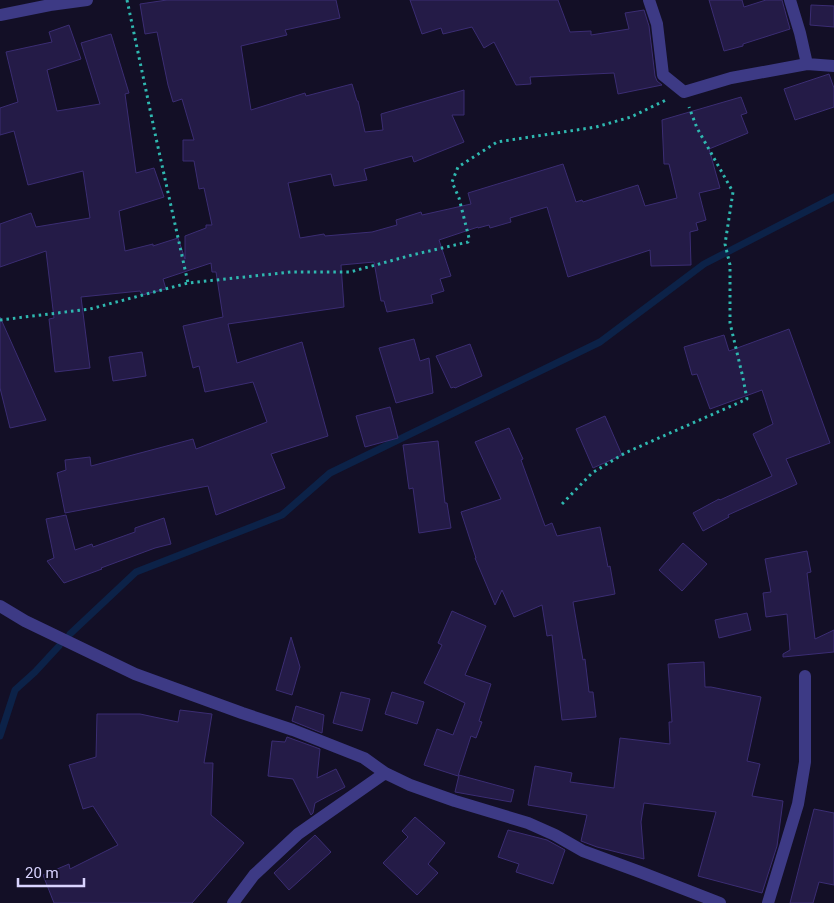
<svg xmlns="http://www.w3.org/2000/svg" width="834" height="903" viewBox="0 0 834 903" font-family="Roboto,sans-serif">
  <style>
    .lines { fill: none; stroke-linecap: round; stroke-linejoin: round }
    .stream { stroke: #0c2248; stroke-width: 7 }
    .building { fill: #241b47; stroke: #3b2d73 }
    .path { stroke: #2fb8b0; stroke-width: 3; stroke-dasharray: 2.5 4; stroke-linecap: butt }
    .street { stroke: #3d3a85; stroke-width: 12 }
  </style>
  <rect width="100%" height="100%" fill="#130f26"/>
  <g class="lines">
    <path class="stream" d="M70 634 136 572 282 515 330 473 600 342 704 264 834 197
      M0 736 15 690 35 672 59 646"/>
  </g>
  <path class="building" d="M167 0H336L340 18 285 30 287 35 241 46 251 110 305 93 306 96 352 84 357 101H358L365 132 383 130 381 114 464 90V115H452L464 142 414 162 412 156 364 169 367 180 334 186 331 174 288 183 300 238 324 234 325 236 372 232 397 225 396 220 421 212 422 215 471 204 468 193 563 164 576 202 582 200 583 202 638 185 645 206 677 198 669 164H664L662 120 741 97 747 113 741 115 748 133 709 149 720 188 699 193 706 220 696 223 698 230 690 232 691 265 651 266 650 250 568 277 547 207 510 218 511 222 490 228 489 225 478 228V227L439 240 451 276 440 279 444 291 431 295 433 303 387 312 384 301H381L374 262 341 265 344 307 228 324 237 363 302 342 328 436 271 454 285 488 216 515 208 486 65 513 57 473 66 470 65 460 90 457 91 466 193 439 196 449 267 422 253 382 205 392 199 366 193 368 183 326 223 317 216 272H212L211 263 163 279 166 289 142 295 140 291 81 297 90 368 55 372 49 319 54 318 46 251 0 267V224L31 213 36 227 90 218 83 171 28 185 14 131 0 135V108L18 102 6 52 52 42 49 32 69 25 81 59 47 70 57 111 100 104 81 43 111 34 129 93 125 94 136 173 154 168 164 197 119 211 125 251 153 244V246L178 238 185 259V236L206 228V225H212L204 188 199 189 194 161H183V140H194L182 99 173 102 168 85 157 32 145 34 140 4Z
    M410 0H558L570 32 591 31V35L629 29 625 13 644 10 649 26 655 76 657 81 662 85 618 94 614 73 530 77 531 84 516 85 494 42 484 48 472 27 443 34 441 28 422 34Z
    M709 0H742L744 7 766 0H782L790 29 743 44V46L724 51Z
    M811 5 834 6V27L810 25Z
    M829 74 834 88V107L795 120 784 89Z
    M0 317 46 420 10 428 0 388Z
    M789 329 830 443 786 459 797 484 728 515 729 517 703 531 693 513 719 499 720 500 772 476 753 434 773 424 762 390 710 409 697 374 692 375 684 347 724 335 729 351Z
    M414 339 420 361 429 358 433 393 396 403 379 348Z
    M470 344 482 376 455 388 454 387 451 388 436 356Z
    M142 352 146 376 113 381 109 357Z
    M390 407 398 438 365 447 356 416Z
    M605 416 622 455 593 468 576 429Z
    M509 428 523 459 521 460 545 526 552 523 557 536 600 527 608 567 610 566 615 594 573 602 583 660 585 659 589 692H593L596 717 562 720 552 635 547 636 542 605 514 617 502 590 495 605 475 558H476L461 512 501 499 475 442Z
    M438 441 445 503H447L451 528 419 533 413 488 409 489 403 445Z
    M66 515 75 550 92 544 93 547 135 532V528L164 518 171 544 155 548 101 568 102 569 64 583 47 561 54 558 46 519Z
    M683 543 707 564 682 591 659 570Z
    M807 551 811 572 807 573 815 639 834 630V652L783 657V654L790 650 787 614 766 617 763 593 771 592 765 559Z
    M452 611 486 626 465 675 491 684 479 721 482 722 476 738 471 736 458 776 424 765 437 729 453 735 465 703 424 683 442 645 438 643Z
    M747 613 751 630 719 638 715 620Z
    M291 637 300 667 292 695 276 690Z
    M704 662 705 687H711L761 697 747 761 760 764 752 796 783 801 777 846 762 893 698 876 716 812 644 803 641 822 644 859 597 847 581 841 587 815 528 805 535 766 572 773 570 782 614 788 620 738 670 744 669 722H672L668 664Z
    M341 692 370 699 362 731 333 723Z
    M392 692 424 702 417 724 385 714Z
    M296 706 324 715 322 733 292 721Z
    M180 710 212 714 204 763H213L211 815 244 843 192 903H54L43 875 69 864 70 869 118 845 93 806 83 809 69 765 96 757 97 714H140L178 722Z
    M287 737 320 749 317 778 336 769 345 787 315 803 313 813 311 815 293 779 268 776 272 741 285 742Z
    M459 775 514 790 511 802 455 792Z
    M814 809 834 813V885L819 882 813 903H790Z
    M415 817 445 843 428 864 438 873 417 895 383 863 408 837 402 831Z
    M508 830 547 840 565 850 553 884 516 872 519 864 498 857Z
    M315 835 331 852 289 890 274 873Z"/>
  <g class="lines">
    <path class="path" d="M127 0 156 138 188 283
      M0 320 90 309 188 283 291 272H350L412 255 468 242 469 238 459 198 452 182 458 167 497 142 596 127 631 117 668 99
      M562 504 592 473 625 453 747 399 743 378 730 323V265L725 244 733 192 697 128 689 107"/>
    <path class="street" d="M649 0 657 24 663 75 684 92 731 78 807 64 834 66
      M790 0 800 33 807 64
      M0 15 50 5 87 0
      M0 606 25 621 135 674 242 713 293 730 364 758 385 773 410 785 455 801 528 823 555 835 583 851 640 872 720 903
      M233 903 254 875 298 834 385 773
      M768 903 798 804 805 762V676"/>
  </g>
  <path d="M18 878v8h66v-8" fill="none" stroke="#d9d4ff" stroke-width="2.5"/>
  <text x="25" y="878" font-size="15" fill="#d9d4ff" stroke="#130f26" stroke-width="4" paint-order="stroke">20 m</text>
</svg>
